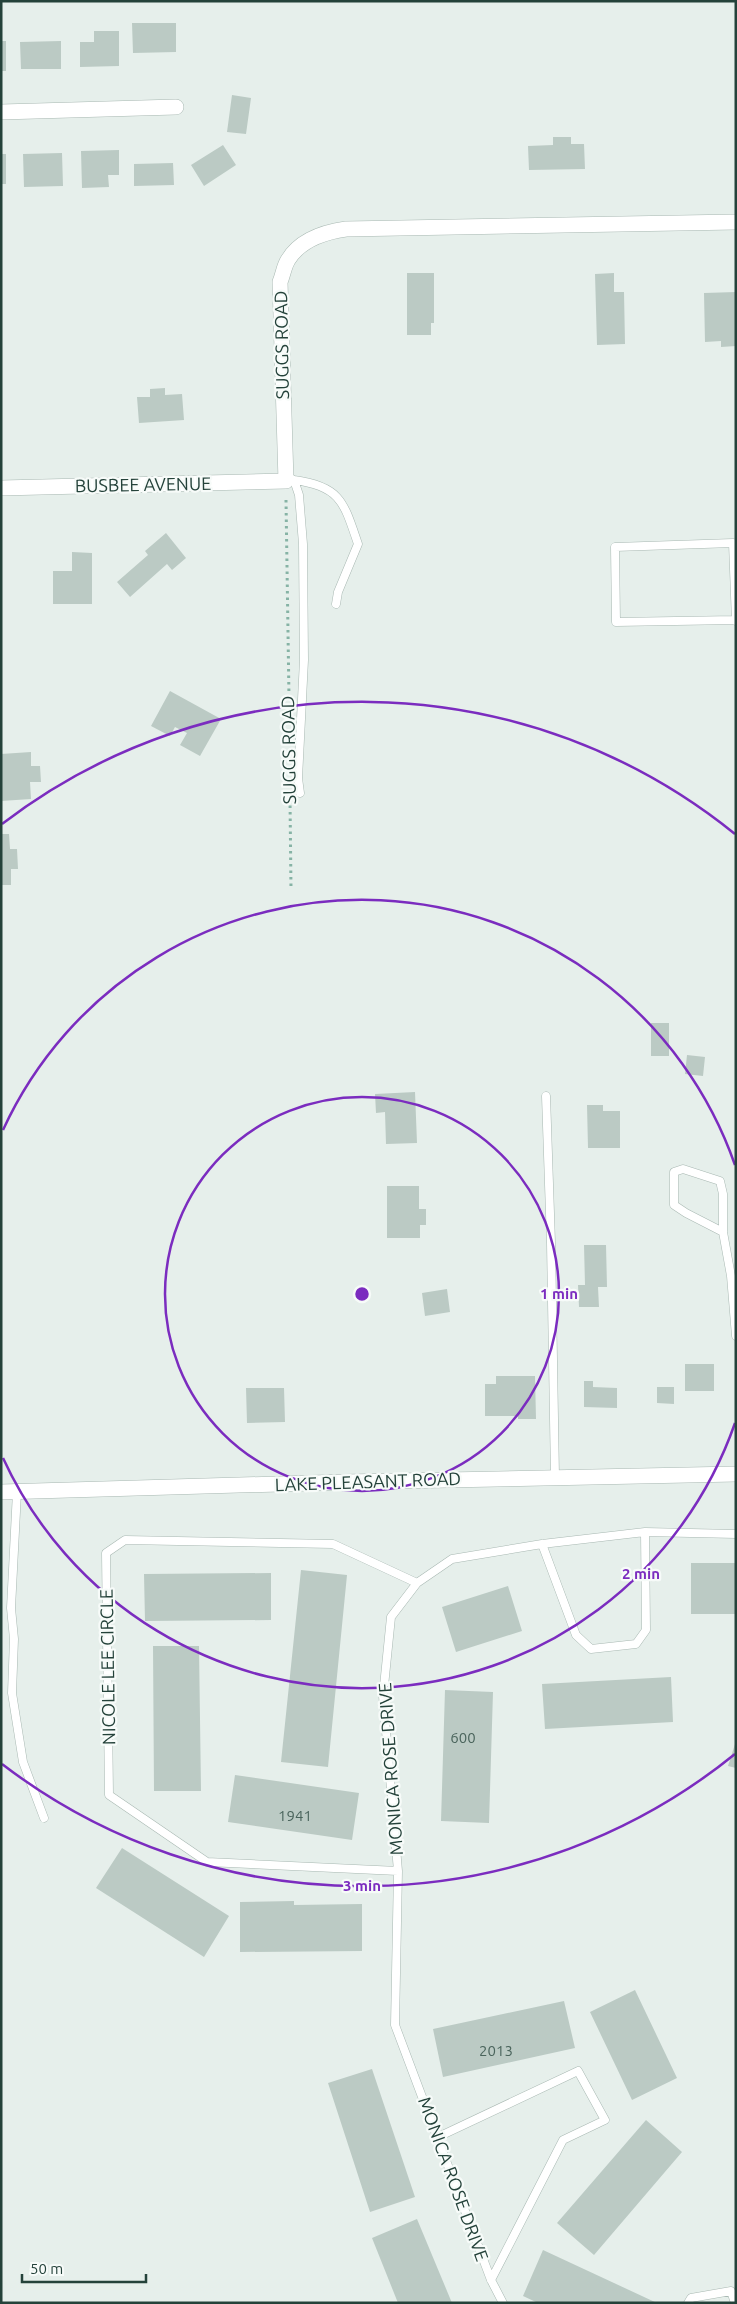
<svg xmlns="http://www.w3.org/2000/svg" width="737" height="2304" viewBox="0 0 737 2304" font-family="Ubuntu,sans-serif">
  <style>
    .building { fill: #bbcac4 }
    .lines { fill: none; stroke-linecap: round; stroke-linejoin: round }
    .service-casing { stroke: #a8b8b2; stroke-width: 9 }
    .minor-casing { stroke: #a8b8b2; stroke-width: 16 }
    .path { stroke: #86b3a5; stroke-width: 3; stroke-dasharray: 2.5 4; stroke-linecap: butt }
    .service { stroke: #fff; stroke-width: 8 }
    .minor { stroke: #fff; stroke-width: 15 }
    .ring { fill: none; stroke: #7b2cbf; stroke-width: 2.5 }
    .labels { text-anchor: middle; stroke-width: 4.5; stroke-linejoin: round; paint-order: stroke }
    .number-label { font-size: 15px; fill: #4a645c }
    .street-label { font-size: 18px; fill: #24423a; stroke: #f7fbf9 }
    .centre { fill: #7b2cbf; stroke: #f7fbf9; stroke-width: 2.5 }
    .ring-label { font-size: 15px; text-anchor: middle; font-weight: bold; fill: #7b2cbf; stroke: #f7fbf9; stroke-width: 4.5; stroke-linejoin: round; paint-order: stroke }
  </style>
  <rect width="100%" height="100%" fill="#e6efeb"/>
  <path class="building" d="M132 23H176V52L133 53Z
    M94 31H119V66L80 67V42H94Z
    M1 41H6V71H1Z
    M61 41V69H21L20 42Z
    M232 95 251 98 246 134 227 132Z
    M553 137H571V144H584L585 169 529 170 528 146 553 145Z
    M223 145 236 165 204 186 191 165Z
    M119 150V175H108L109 187 82 188 81 151Z
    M62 153 63 186 24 187 23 154Z
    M1 154H6V184H1Z
    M173 163 174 185 134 186V164Z
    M407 273H434V323H431V335H407Z
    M614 273V292H624L625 344 597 345 595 274Z
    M736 292V346L721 347V341L705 342 704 293Z
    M165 388V395L182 394 184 420 139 423 137 397H150V389Z
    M166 533 186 558 172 570 167 564 130 597 117 582 148 555 145 551Z
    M72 552 92 553V604H53V571H72Z
    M170 691 221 719 200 756 180 745 187 733 175 727 170 736 151 726Z
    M31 752V766H40L41 782H30L31 799 1 801V754Z
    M1 834H9L10 849H17L18 869H11V885H1Z
    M651 1023H669V1056H651Z
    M687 1055 705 1057 703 1076 685 1074Z
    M415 1092 417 1143 386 1144 385 1112 376 1113 375 1094Z
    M587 1105H603V1111H620V1148H588Z
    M387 1186H419V1209H426V1225H420V1238H387Z
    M584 1245H606L607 1287H598L599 1307H579L578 1285H585Z
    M447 1289 450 1312 425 1316 422 1293Z
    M685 1364H714V1391H685Z
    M496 1376H535L536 1419H518V1416H485V1384H496Z
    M584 1381H593V1387L617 1388V1408L584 1407Z
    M657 1387H674V1404L657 1403Z
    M246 1388H284L285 1422 247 1423Z
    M691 1563H736V1614H691Z
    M301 1570 347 1575 328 1767 281 1762Z
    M271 1573V1620L145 1621 144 1574Z
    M508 1586 522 1631 456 1652 442 1607Z
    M153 1646H199L201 1791H154Z
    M671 1677 673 1722 545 1729 542 1684Z
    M445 1690 493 1692 489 1823 441 1821Z
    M735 1744H736V1768L728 1766Z
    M235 1775 359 1793 352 1840 228 1822Z
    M122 1848 229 1916 204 1957 96 1888Z
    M294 1901V1905L362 1904V1951L240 1952V1902Z
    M635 1990 677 2078 632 2100 590 2012Z
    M564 2001 575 2048 443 2077 433 2029Z
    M372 2069 415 2197 370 2212 328 2083Z
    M646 2120 682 2152 594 2255 557 2223Z
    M417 2219 452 2303H398L372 2238Z
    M543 2250 657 2303H538L523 2296Z"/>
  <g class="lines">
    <defs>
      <path id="service" d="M286 476 294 480 299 495 303 544 304 660 298 778 300 793
        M294 480C341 486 344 503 358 544L338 592 336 604
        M735 620 616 622 615 547 733 543 736 621
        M546 1096 551 1243 555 1477
        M723 1232 686 1213 674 1205V1172L683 1169 720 1181 723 1194V1232L731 1276 736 1336
        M17 1492 11 1608 14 1639 12 1693 23 1762 44 1818
        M542 1544 576 1635 591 1649 636 1644 646 1630 645 1532
        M398 1871 207 1862 109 1795 106 1553 125 1540 333 1544 417 1583
        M438 2137 578 2071 605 2120 563 2140 491 2280
        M503 2303 491 2280 395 2025 398 1871 383 1696 391 1617 417 1583 452 1559 542 1544 645 1532 736 1534
        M688 2303 691 2298 731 2291 735 2303"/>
      <path id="minor" d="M1 112 176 107
        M1 488 286 481 280 282C283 275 284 266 288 260 300 240 325 232 346 229L736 222
        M1 1492 346 1482 736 1474"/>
    </defs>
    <use href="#service" class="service-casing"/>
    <use href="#minor" class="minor-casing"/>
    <path class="path" d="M286 500 289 698
      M290 799 291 889"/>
    <use href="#service" class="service"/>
    <use href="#minor" class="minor"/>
  </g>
  <g class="ring">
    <circle cx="362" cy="1294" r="197"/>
    <path d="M735 1423A395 395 0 0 1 3 1458M3 1130A395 395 0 0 1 735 1165"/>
    <path d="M735 1754A592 592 0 0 1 2 1764M2 824A592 592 0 0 1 735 834"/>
  </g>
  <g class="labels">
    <g class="number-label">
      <text x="463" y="1743">600</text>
      <text x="295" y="1821">1941</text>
      <text x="496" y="2056">2013</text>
    </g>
    <g class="street-label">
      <text transform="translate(282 345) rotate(-91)" y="6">SUGGS ROAD</text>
      <text transform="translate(143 485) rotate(-1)" y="6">BUSBEE AVENUE</text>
      <text transform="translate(289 750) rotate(-91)" y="6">SUGGS ROAD</text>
      <text transform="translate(368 1482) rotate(-2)" y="6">LAKE PLEASANT ROAD</text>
      <text transform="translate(108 1667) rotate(-91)" y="6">NICOLE LEE CIRCLE</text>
      <text transform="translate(391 1769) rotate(-94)" y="6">MONICA ROSE DRIVE</text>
      <text transform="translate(453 2179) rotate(70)" y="6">MONICA ROSE DRIVE</text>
    </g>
  </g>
  <circle cx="362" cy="1294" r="8" class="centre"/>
  <g class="ring-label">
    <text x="559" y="1299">1 min</text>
    <text x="641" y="1579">2 min</text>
    <text x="362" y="1891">3 min</text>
  </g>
  <rect width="737" height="2304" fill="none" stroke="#24423a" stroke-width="5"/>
  <path d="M22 2274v8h124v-8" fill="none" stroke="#24423a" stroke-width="2.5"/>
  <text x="30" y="2274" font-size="15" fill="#24423a" stroke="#f7fbf9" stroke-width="4" paint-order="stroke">50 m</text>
</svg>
